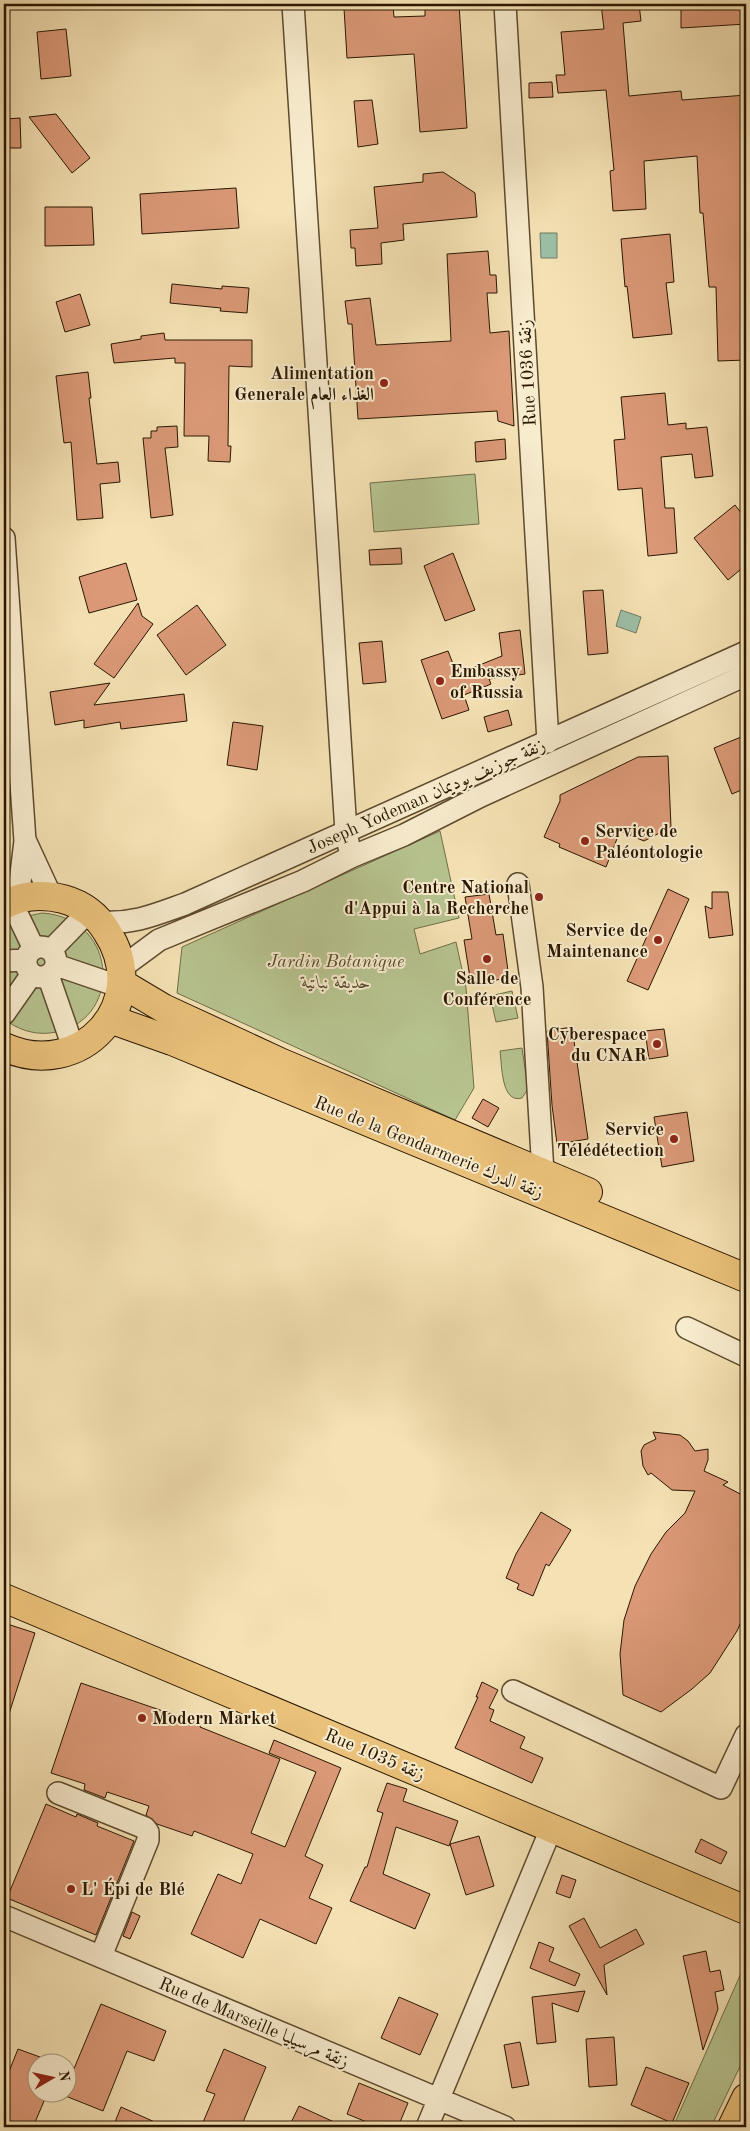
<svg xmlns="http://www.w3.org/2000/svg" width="750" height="2131" viewBox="0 0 750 2131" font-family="'Old Standard TT',Amiri,serif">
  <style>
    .green { fill: #b7c490; stroke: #706e48 }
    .water { fill: #9dbfa7; stroke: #6f7c65 }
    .building { fill: #db9977; stroke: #2a1701 }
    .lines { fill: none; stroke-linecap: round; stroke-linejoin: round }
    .minor-casing { stroke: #5d4a2e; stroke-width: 24 }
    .major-casing { stroke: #2a1701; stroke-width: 30 }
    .minor { stroke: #f8ecce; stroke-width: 21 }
    .major { stroke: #eac17a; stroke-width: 28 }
    .poi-dot { fill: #8f2418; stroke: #f8ecce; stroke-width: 2 }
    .labels { text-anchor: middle; stroke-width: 4; stroke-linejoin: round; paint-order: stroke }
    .poi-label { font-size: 18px; font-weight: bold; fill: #2a1701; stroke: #f8ecce; text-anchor: end }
    .street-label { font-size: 18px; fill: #2a1701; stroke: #f8ecce }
    .park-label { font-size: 18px; font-style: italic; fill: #544b2c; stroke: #f8ecce }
  </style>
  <rect width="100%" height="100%" fill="#f5e2b4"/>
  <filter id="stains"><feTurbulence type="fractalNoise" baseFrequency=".004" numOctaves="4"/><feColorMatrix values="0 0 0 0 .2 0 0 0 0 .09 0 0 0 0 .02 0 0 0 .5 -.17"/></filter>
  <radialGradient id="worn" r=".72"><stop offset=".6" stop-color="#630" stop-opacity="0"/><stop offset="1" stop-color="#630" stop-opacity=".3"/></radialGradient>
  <path class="green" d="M475 474 479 524 374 532 370 483Z
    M440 831 459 918 414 929 420 954 456 942 466 988 474 1088 455 1120 177 993 182 947Z
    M42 913C121 918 123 1025 50 1033 33 1035 17 1029 4 1019V928L19 918Z
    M512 991 518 1018 496 1022 490 996Z
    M522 1048 528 1089 522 1098C501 1104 502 1065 500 1051Z
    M746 1962V2054L711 2127H673Z"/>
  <path class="water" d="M540 233H557V258H541Z
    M621 610 641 617 636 633 616 626Z"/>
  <path class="building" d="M425 4H459L467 128 420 132 414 54 347 58 344 8 393 5 394 17 425 16Z
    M601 4H639L641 21 623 23 629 96 681 91 682 100 746 95V144L743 145 746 180V360L718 361 716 287H709L703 213H700L697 156 644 161 646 209 613 211 610 171 614 170 606 90 558 93 556 75H565L561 32 604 29Z
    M681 4H746V24L681 28Z
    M66 29 71 76 41 79 37 32Z
    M552 82 553 97 529 98V83Z
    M372 100 378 144 358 147 354 101Z
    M56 114 90 158 72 173 29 117Z
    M20 118 21 148H6V119Z
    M443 172 475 193 477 217 403 224 404 240 381 243 382 264 356 266 355 248H351L350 230 378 228 374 187 423 182V174Z
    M236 188 239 228 142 234 140 194Z
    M45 207H92L94 245 45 246Z
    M670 234 674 282 666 283 672 334 633 338 627 286 625 287 621 239Z
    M488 251 490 275H496L497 293H487L490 333 509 331 514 426 498 421 497 411 358 419 352 324H348L345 301 370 298 376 345 451 341 447 254Z
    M172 284 222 289V286L249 288 247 313 220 311 221 308 170 303Z
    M80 294 90 325 65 332 56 302Z
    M164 333 165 340H252V367L229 366 228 446H231L230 462 208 461 209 436H184L185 363H175V358L114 363 111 344 141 339V336Z
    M88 372 91 398H89L97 464 118 462 120 482 100 484 103 518 77 520 71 442 64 443 56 376Z
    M665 393 668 425 686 423V429L707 427 713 476 695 478 692 454 661 457 665 508H674L677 553 648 556 642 488 618 490 614 440 625 439 621 397Z
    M177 426 178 447 165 448 173 515 151 518 143 438H151V431H157V427Z
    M505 439 506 459 476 462 475 442Z
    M735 505 746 519V565L728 580 694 538Z
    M401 548 402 564 370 565 369 550Z
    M453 553 475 610 445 621 424 566Z
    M126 563 137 600 89 613 79 577Z
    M603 590 608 653 588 655 583 591Z
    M138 603 142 616 153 624 114 678 94 664Z
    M197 605 226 645 186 675 157 635Z
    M520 630 525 674 489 679 491 684 464 695 469 710 442 719 421 660 448 651 457 674 502 656 499 633Z
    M382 641 386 682 363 684 359 643Z
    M110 683 94 705 184 694 187 721 121 729 120 722 84 728V720L55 725 50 692Z
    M508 710 512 725 488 732 484 717Z
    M233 722 263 726 257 770 227 765Z
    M746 735V788L732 794 714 748Z
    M668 756 671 827 644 841 620 831 606 867 559 847 560 844 544 837 560 801V795L638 757Z
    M668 889 689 899 648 990 627 981Z
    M712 892H728L733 935 709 938 705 906 712 909Z
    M489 894 496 935 503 934 509 978 471 984 464 940 472 939 465 897Z
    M572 1027 588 1139 557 1144 552 1105 547 1031Z
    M664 1029 668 1056 649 1059 645 1031Z
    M483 1099 499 1108 488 1127 472 1118Z
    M687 1112 694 1161 662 1167 654 1117Z
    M653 1432 680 1435 688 1441 695 1451 708 1449V1460L704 1471 728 1482 723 1485 746 1497V1611L737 1631 710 1673 692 1689 661 1712 623 1695 620 1654 624 1620 635 1586 651 1554 666 1532 685 1513 695 1491 672 1490 651 1473 648 1475 643 1466 641 1451 644 1445 656 1439Z
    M541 1512 571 1530 549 1566 546 1564 533 1596 517 1589 519 1584 506 1578 516 1554Z
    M4 1623 35 1633 7 1720H4Z
    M482 1682 498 1690 489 1708 494 1710 490 1721 525 1737 520 1748 543 1758 532 1783 455 1748 478 1697H476Z
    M81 1683 201 1724 200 1727 280 1759 251 1833 285 1847 316 1772 269 1753 274 1740 341 1768 305 1856 323 1865 309 1898 332 1908 316 1944 260 1919 243 1958 191 1934 218 1874 241 1884 253 1854 194 1831 192 1836 157 1824 146 1815 149 1806 107 1792 105 1798 84 1790 85 1784 51 1773Z
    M387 1783 407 1789 403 1801 458 1821 449 1846 396 1827 383 1874 430 1894 415 1929 350 1901 365 1867H367L383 1813 377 1811Z
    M46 1804 76 1817 77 1814 98 1823 97 1826 134 1841 96 1935 7 1898Z
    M479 1836 494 1886 466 1895 450 1844Z
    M701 1839 727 1852 721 1864 695 1852Z
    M562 1875 576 1880 570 1898 556 1893Z
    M132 1912 140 1916 130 1939 123 1936Z
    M584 1918 600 1948 636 1929 644 1944 604 1965 607 1995 569 1926Z
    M539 1942 554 1948 549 1961 580 1974 575 1986 530 1968Z
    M706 1951 710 1972 720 1970 724 1990 715 1992 718 2009 703 2050 683 1956Z
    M585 1991 578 2012 552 2003 556 2042 537 2044 532 1997Z
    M399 1997 438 2014 420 2055 381 2038Z
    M101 2004 166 2031 154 2061 127 2051 103 2111 63 2095 68 2094V2083Z
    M614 2037 617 2085 589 2087 586 2039Z
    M520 2042 529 2085 512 2088 504 2045Z
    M18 2049 40 2057 38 2063V2094H47L33 2127H4V2084Z
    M224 2049 266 2067 241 2127H201L215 2094 206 2091Z
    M646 2067 689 2083 672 2123 631 2105Z
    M359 2083 408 2103 398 2127H379L347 2114Z
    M299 2106 345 2127H289Z
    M121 2107 166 2127H113Z"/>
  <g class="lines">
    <defs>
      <path id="minor" d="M293 4 346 832 351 857
        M505 4 548 742
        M4 538 25 841 18 899
        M26 842 51 896
        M518 884 532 987 543 1173
        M11 901 34 949
        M101 922C134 924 154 915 185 904L746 652
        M26 962a15 15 0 1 1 30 0a15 15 0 1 1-30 0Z
        M51 950 89 911
        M4 961 26 960
        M56 965 121 987
        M121 968 159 940 303 881 351 857 404 835 481 796 746 675
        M48 975 74 1050
        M4 1014 32 974
        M687 1328 746 1356
        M513 1691 721 1788 746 1735
        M58 1793 145 1828 148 1832V1840L101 1956
        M4 1916 505 2127
        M427 2127 551 1829"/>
      <path id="major" d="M4 905C22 895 42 894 63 899 81 904 97 915 107 932 153 1003 81 1082 4 1047
        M121 983 163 1008 282 1063 588 1192
        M110 1019 172 1041 746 1278
        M4 1598 746 1910
        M732 2127 746 2098"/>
    </defs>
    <use href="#minor" class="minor-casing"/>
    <use href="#major" class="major-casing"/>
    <use href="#minor" class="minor"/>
    <use href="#major" class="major"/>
  </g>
  <g class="poi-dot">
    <circle cx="384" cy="383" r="5"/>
    <circle cx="440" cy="681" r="5"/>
    <circle cx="585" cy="841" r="5"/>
    <circle cx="539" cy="897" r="5"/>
    <circle cx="658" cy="940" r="5"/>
    <circle cx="487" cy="959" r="5"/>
    <circle cx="657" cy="1044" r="5"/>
    <circle cx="674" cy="1139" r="5"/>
    <circle cx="142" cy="1718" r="5"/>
    <circle cx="71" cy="1889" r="5"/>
  </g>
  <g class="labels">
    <g class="poi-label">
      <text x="374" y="379">Alimentation<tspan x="374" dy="21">Generale الغذاء العام</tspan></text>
      <text x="450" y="677" text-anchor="start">Embassy<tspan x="450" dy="21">of Russia</tspan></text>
      <text x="595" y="837" text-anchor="start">Service de<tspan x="595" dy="21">Paléontologie</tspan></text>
      <text x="529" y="893">Centre National<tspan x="529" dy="21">d'Appui à la Recherche</tspan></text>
      <text x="648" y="936">Service de<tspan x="648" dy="21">Maintenance</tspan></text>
      <text x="487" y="984" text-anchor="middle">Salle de<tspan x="487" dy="21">Conférence</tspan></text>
      <text x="647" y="1040">Cyberespace<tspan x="647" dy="21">du CNAR</tspan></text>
      <text x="664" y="1135">Service<tspan x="664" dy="21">Télédétection</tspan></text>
      <text x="152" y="1724" text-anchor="start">Modern Market</text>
      <text x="81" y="1895" text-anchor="start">L' Épi de Blé</text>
    </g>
    <g class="street-label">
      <text transform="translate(527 373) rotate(-93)" y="6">Rue 1036 زنقة</text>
      <text transform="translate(426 796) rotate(-24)" y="6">Joseph Yodeman زنقة جوزيف يوديمان</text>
      <text transform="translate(429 1147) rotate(22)" y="6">Rue de la Gendarmerie زنقة الدرك</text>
      <text transform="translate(375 1754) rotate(23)" y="6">Rue 1035 زنقة</text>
      <text transform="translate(254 2022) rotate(23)" y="6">Rue de Marseille زنقة مرسيليا</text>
    </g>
    <g class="park-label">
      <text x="336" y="967">Jardin Botanique<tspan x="336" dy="21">حديقة نباتية</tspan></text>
    </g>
  </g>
  <rect width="750" height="2131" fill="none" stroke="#f5e2b4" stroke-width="20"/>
  <rect x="5" y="5" width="740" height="2121" fill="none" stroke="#2a1701" stroke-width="2.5"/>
  <rect x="10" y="10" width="730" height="2111" fill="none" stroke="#2a1701"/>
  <g transform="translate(52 2078) rotate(81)"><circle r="24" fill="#f8ecce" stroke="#a6977c"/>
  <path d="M0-4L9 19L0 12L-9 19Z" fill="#8f2418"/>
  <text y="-8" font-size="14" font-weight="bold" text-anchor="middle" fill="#2a1701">N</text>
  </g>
  <rect width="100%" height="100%" filter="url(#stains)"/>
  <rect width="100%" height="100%" fill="url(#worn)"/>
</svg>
